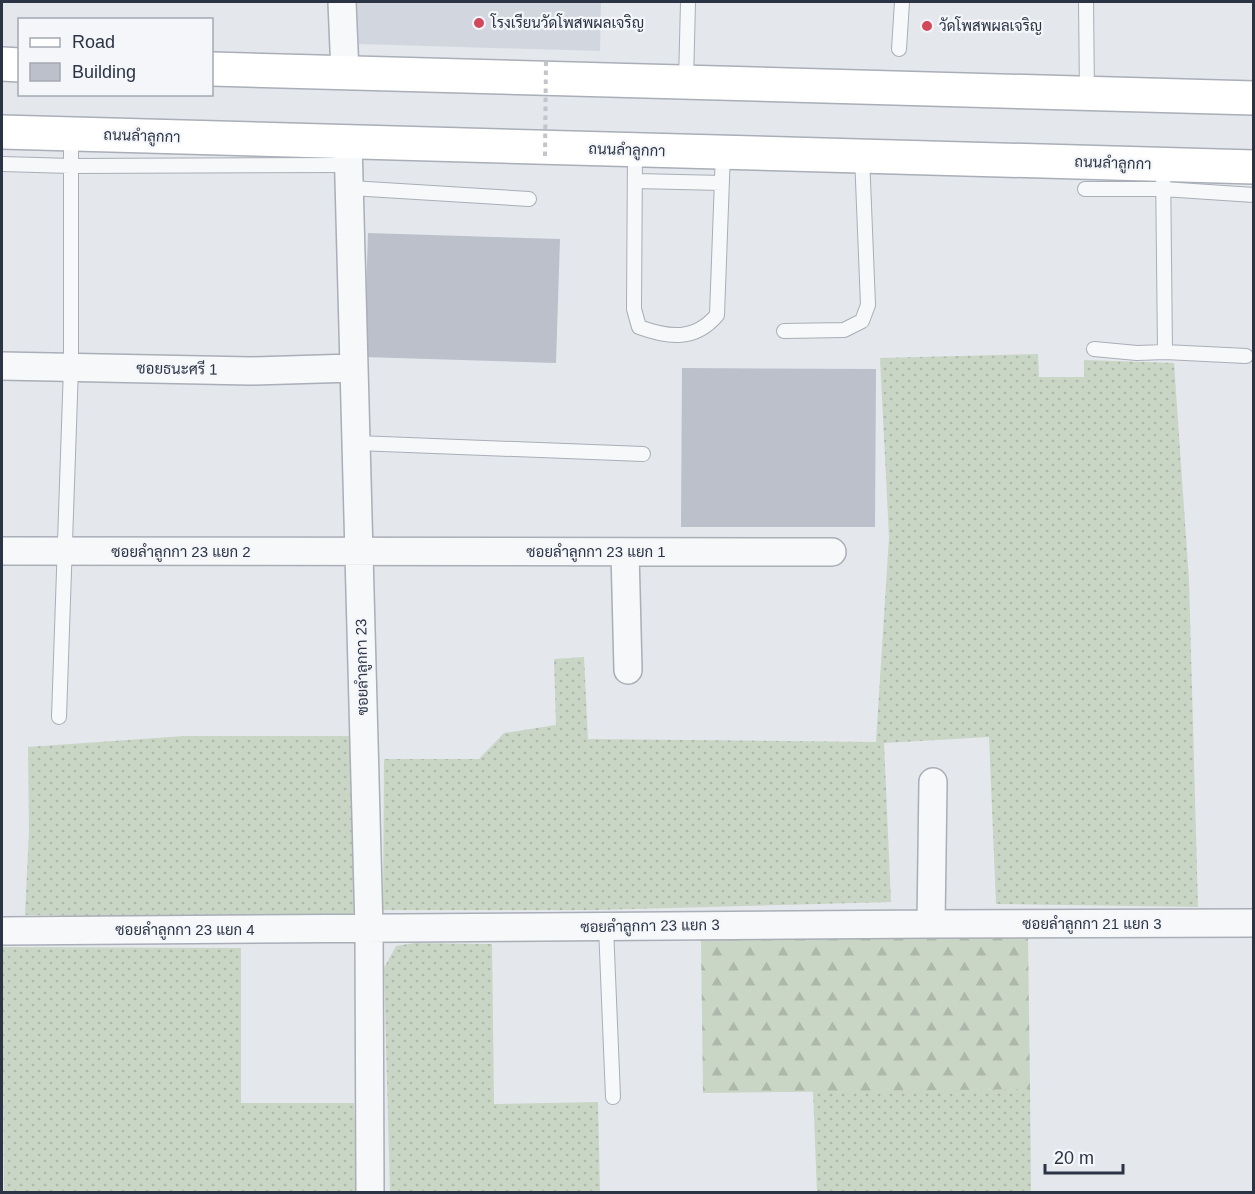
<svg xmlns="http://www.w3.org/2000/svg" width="1255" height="1194" viewBox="0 0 1255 1194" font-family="Helvetica,Sarabun,sans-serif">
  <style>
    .built { fill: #d2d6de }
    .grass { fill: url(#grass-dots) }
    .forest { fill: url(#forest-firs) }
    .building { fill: #bbc0ca }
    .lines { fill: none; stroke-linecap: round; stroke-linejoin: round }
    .service-casing { stroke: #a9aeb7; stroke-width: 16 }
    .minor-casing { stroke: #a9aeb7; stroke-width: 30 }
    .secondary-casing { stroke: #a9aeb7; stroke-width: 36 }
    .service { stroke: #f7f8fa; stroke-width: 14 }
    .minor { stroke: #f7f8fa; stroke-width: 27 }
    .secondary { stroke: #fff; stroke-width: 33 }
    .path-bridge { stroke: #c2c5cb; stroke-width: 4; stroke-dasharray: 4.5 4.5; stroke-linecap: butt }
    .poi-dot { fill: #d1495b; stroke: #f4f6f9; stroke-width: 2 }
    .labels { text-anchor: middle; stroke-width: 4.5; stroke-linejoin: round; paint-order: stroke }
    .poi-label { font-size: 15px; fill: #2b3445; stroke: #f4f6f9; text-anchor: start }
    .street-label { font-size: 15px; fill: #2b3445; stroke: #f4f6f9 }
  </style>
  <defs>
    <pattern id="grass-dots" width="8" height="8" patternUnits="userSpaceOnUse" patternTransform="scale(1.5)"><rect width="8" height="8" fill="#c9d6c5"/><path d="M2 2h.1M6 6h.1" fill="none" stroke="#adb8ab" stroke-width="1.8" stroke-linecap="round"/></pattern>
    <pattern id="forest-firs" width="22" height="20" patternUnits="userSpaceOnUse" patternTransform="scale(1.5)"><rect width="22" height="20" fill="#c9d6c5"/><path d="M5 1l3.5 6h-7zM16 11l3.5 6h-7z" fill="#adb8ab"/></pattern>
  </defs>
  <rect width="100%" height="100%" fill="#e4e7ec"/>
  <path class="built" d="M357 2H601L600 51 359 44Z"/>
  <path class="grass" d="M1038 354 1039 377H1084V360L1174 363 1189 580 1198 907 996 904 989 737 884 743 891 902 594 910H383L384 759H479L504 733 556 725 554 659 584 657 588 739 876 742 889 537 880 358Z
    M184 736H352L359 905 348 920 25 915 29 831 28 747Z
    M414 943 492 944 494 1104 598 1102 600 1192H390L384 968 396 946Z
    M2 947 241 948V1103H354L358 1192H4Z
    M1030 1089 1031 1192H817L813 1091Z"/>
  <path class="forest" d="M1028 935 1030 1089 703 1093 701 938Z"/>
  <path class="building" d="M368 233 560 239 556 363 364 357Z
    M682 368 876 369 875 527H681Z"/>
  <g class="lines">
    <defs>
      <path id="service" d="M1086 2 1087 93
        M899 49 902 2
        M686 82 688 2
        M635 150 634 309 639 327C669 338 695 341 717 315L723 152
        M2 164 71 166 349 165
        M636 181 722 183
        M351 188 529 199
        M1085 189H1163L1254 195
        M784 331 844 330 862 321 868 305 862 156
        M1094 349 1137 353 1165 352 1163 165
        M1165 352 1246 356
        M357 443 643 454
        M59 717 71 367V135
        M606 927 613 1097"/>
      <path id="minor" d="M342 2 345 73
        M348 142 369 929 370 1192
        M2 366 251 371 353 368
        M2 551 832 552
        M625 552 628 670
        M931 924 933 782
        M2 931 931 924 1254 923"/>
      <path id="secondary" d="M2 64 20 65
        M212 69 1254 98
        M2 132 1254 167"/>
    </defs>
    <use href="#service" class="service-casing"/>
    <use href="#minor" class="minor-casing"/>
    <use href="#secondary" class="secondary-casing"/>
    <use href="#service" class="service"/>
    <use href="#minor" class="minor"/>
    <use href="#secondary" class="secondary"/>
    <path class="path-bridge" d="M545 156 546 58"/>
  </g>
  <g class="poi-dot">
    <circle cx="479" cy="23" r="6"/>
    <circle cx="927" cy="26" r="6"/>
  </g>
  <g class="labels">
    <g class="poi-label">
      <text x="491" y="28">โรงเรียนวัดโพสพผลเจริญ</text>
      <text x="939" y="31">วัดโพสพผลเจริญ</text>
    </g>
    <g class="street-label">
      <text transform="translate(142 136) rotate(2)" y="5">ถนนลำลูกกา</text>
      <text transform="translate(627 150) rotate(2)" y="5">ถนนลำลูกกา</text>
      <text transform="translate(1113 163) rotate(2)" y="5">ถนนลำลูกกา</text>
      <text transform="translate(177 369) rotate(1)" y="5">ซอยธนะศรี 1</text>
      <text x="181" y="557">ซอยลำลูกกา 23 แยก 2</text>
      <text x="596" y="557">ซอยลำลูกกา 23 แยก 1</text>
      <text transform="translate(362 667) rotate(-91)" y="5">ซอยลำลูกกา 23</text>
      <text x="1092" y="929">ซอยลำลูกกา 21 แยก 3</text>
      <text transform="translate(650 926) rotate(-1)" y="5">ซอยลำลูกกา 23 แยก 3</text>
      <text x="185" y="935">ซอยลำลูกกา 23 แยก 4</text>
    </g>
  </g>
  <rect width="1255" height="1194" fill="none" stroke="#2b3445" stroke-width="6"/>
  <rect x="18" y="18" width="195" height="78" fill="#f4f6f9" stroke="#a4a8b1" stroke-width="1.5"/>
  <rect x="30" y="38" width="30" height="9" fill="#ffffff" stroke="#a4a8b1" stroke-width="1.5"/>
  <text x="72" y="48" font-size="18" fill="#2b3445">Road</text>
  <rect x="30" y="63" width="30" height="18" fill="#bbc0ca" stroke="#a4a8b1" stroke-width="1.5"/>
  <text x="72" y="78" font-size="18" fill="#2b3445">Building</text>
  <path d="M1045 1164v9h78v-9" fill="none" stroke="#2b3445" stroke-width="3"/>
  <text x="1054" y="1164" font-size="18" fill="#2b3445" stroke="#f4f6f9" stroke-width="4.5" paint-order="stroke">20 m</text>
</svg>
